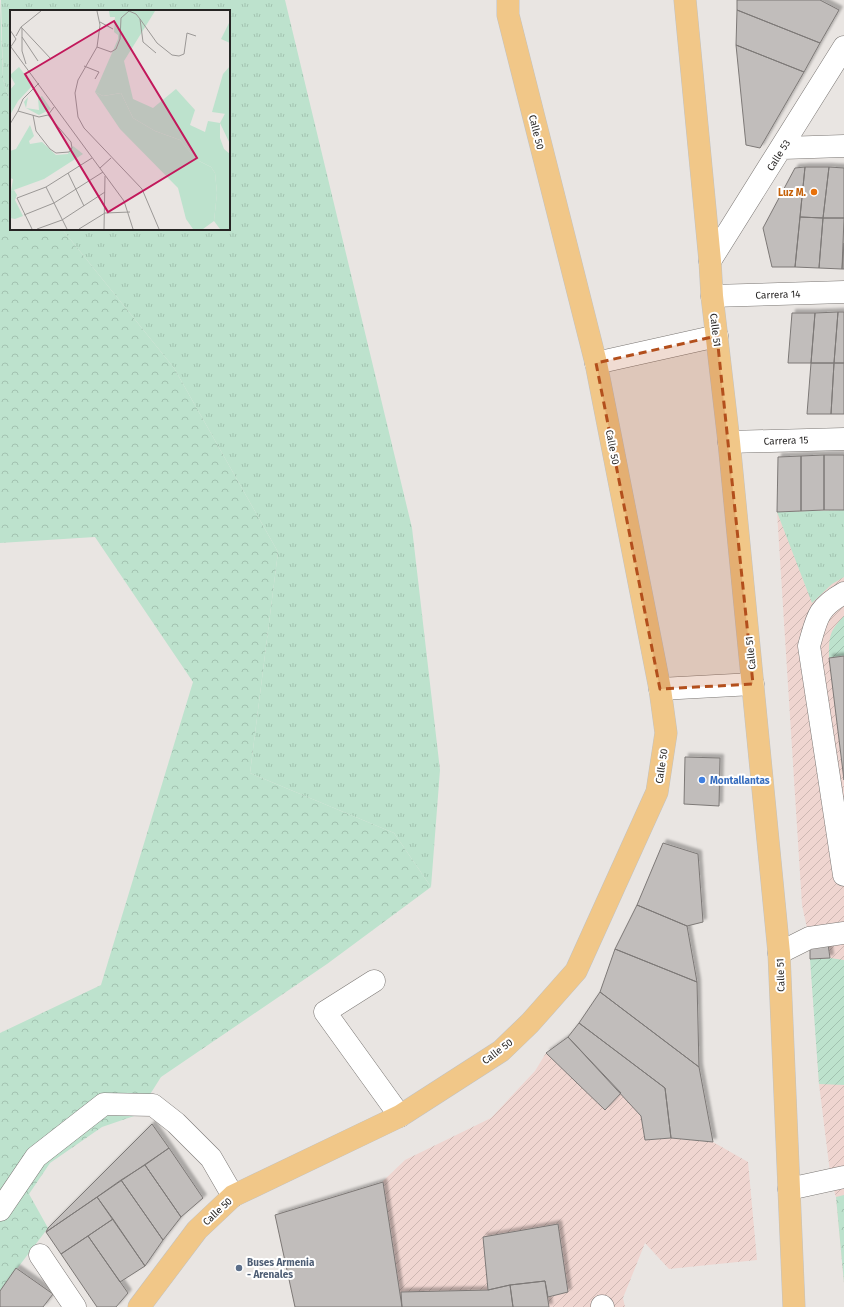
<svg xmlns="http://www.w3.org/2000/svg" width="844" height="1307" viewBox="0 0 844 1307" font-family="'Fira Sans',sans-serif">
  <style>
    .industrial { fill: url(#industrial-furrows) }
    .grass { fill: url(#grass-tufts) }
    .forest { fill: url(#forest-crowns) }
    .garden { fill: url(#garden-furrows) }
    .building { fill: #c1bdbb; stroke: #7d7977; filter: url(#shadow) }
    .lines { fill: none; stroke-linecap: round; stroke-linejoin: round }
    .minor-casing { stroke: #7b7774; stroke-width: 23 }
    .major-casing { stroke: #c2c2c1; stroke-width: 23 }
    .minor { stroke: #fff; stroke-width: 22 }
    .major { stroke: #f1c788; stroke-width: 22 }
    .marked { fill: #b34f1c; fill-opacity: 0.2; stroke: #b34f1c; stroke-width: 3; stroke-dasharray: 8 5; stroke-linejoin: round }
    .food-dot { fill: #e8710a; stroke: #fff; stroke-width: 1.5 }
    .shop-dot { fill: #3f7fe0; stroke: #fff; stroke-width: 1.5 }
    .service-dot { fill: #5c6f8a; stroke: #fff; stroke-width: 1.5 }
    .labels { text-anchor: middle; stroke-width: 4; stroke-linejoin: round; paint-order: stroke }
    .street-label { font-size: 10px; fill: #262423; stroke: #fff }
    .food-label { font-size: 10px; font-weight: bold; fill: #c56008; stroke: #fff; text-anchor: end }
    .shop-label { font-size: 10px; font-weight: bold; fill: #366cbe; stroke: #fff; text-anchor: start }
    .service-label { font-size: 10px; font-weight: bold; fill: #4e5e75; stroke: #fff; text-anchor: start }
    .inset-road { fill: none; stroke: #9b9896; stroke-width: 1 }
    .view { fill: #c2185b; fill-opacity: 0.15; stroke: #c2185b; stroke-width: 2 }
    .inset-edge { fill: none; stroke: #262423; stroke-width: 2 }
  </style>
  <defs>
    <pattern id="industrial-furrows" width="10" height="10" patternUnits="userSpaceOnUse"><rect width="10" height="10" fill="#efd5d0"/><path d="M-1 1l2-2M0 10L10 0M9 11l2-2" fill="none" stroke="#cdb7b2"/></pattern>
    <pattern id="grass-tufts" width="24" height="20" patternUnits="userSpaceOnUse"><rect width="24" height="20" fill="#bde2cd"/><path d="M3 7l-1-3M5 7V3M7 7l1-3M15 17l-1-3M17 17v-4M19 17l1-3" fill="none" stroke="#a2c2b0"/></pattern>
    <pattern id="forest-crowns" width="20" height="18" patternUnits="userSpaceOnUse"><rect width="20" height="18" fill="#bde2cd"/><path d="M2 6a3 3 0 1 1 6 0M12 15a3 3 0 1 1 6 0" fill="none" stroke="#a2c2b0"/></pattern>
    <pattern id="garden-furrows" width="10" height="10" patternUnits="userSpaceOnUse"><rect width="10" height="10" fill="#bde2cd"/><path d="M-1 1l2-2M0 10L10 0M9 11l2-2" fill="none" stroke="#a2c2b0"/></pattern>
    <filter id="shadow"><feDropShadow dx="3.5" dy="-3.5" stdDeviation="1" flood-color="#0004"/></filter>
  </defs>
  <rect width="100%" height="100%" fill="#e9e5e2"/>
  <path class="industrial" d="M844 510V1283L836 1197 831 1180 819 1084 810 942 802 905 777 512Z
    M546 1053 621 1093 641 1116 645 1140 671 1138 713 1142 748 1162 757 1260 669 1269 645 1243 623 1298 625 1307H295L275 1215 382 1182 405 1160 491 1118 535 1071Z"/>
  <path class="grass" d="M1 0H285L412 528 440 770 431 887 394 833 250 773 278 552 174 368 62 229H229V11H11V105L3 79Z
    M844 510V577L832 584 812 603 777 512Z"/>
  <path class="forest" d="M0 0 3 79 11 105V229H62L174 368 278 552 250 773 394 833 431 887 327 964 161 1077 137 1115 102 1127 50 1163 29 1194 48 1228 0 1291V1033L101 985 193 682 95 537 0 543Z
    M844 1195V1283L836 1197Z"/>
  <path class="garden" d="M844 616V656L829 658C829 637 829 631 844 616Z
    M830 958 844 960V1085L819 1084 810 959Z"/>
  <path class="building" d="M737 0H820L839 10 820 43 737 10Z
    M737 10 820 43 804 72 736 45Z
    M736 45 804 72 760 148 746 145Z
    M805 167H829L823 218 800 217Z
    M805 167 795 267H772L763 228 795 168Z
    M829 167 844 168V218H823Z
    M800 217 823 218 819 268 795 267Z
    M823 218H844L842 269 819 268Z
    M844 243V269H842Z
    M838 312H844V363H834Z
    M838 312 834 363H811L815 313Z
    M792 313H815L811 363H788Z
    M811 363H834L831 414H807Z
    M834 363H844V414H831Z
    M824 455H844V510H824Z
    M824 455V510L801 511V456Z
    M801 456V511L777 512 778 457Z
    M844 656V780L829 658Z
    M685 757 720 758 719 806 684 804Z
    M663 843 698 854 703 922 687 926 637 905Z
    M637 905 687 926 697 982 615 949Z
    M828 944 830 958 810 959V946Z
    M615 949 697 982 699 1067 600 992Z
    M600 992 699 1067 713 1142 671 1138 665 1088 579 1023Z
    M579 1023 665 1088 671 1138 645 1140 641 1116 568 1037Z
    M568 1037 621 1093 605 1110 546 1053Z
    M152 1124 169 1148 46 1232 48 1228Z
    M169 1148 203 1198 181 1217 145 1165Z
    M145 1165 181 1217 163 1240 121 1180Z
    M121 1180 163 1240 145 1266 97 1197Z
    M383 1182 402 1307H295L275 1215Z
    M97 1197 113 1219 61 1254 46 1232Z
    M113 1219 145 1266 120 1282 88 1236Z
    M558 1224 568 1292 548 1297 545 1281 510 1285 488 1290 483 1237Z
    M88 1236 128 1293 116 1307H97L61 1254Z
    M16 1268 53 1294 43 1307H0V1291Z
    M545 1281 549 1307H513L510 1285Z
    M510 1285 513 1307H402L401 1292 488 1290Z"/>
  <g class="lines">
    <defs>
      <path id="minor" d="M783 148 844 146
        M710 261 844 47
        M712 296 844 292
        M596 363 717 336
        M729 442 844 439
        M844 593C817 608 817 618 809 646L844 875
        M660 689 753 684
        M779 953 809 938 844 933
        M374 981 325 1012 400 1116
        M789 1189 844 1177
        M0 1210 36 1157 104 1104 153 1105 176 1123 211 1158 233 1196
        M40 1255 75 1307
        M602 1306 603 1307"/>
      <path id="major" d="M685 0 710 261 712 296 729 442 779 953 794 1307
        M139 1307 197 1230 233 1196 400 1116 501 1051 530 1023 576 971 657 792 666 733 660 689 596 363 508 15V0"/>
    </defs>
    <use href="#minor" class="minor-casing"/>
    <use href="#major" class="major-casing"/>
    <use href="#minor" class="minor"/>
    <use href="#major" class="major"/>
  </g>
  <path class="marked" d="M717 336 753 684 660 689 596 363Z"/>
  <circle class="food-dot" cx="814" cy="192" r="4"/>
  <circle class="shop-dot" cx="702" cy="780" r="4"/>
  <circle class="service-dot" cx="239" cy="1268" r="4"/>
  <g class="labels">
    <g class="street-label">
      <text transform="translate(537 132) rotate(76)" y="4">Calle 50</text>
      <text transform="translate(778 155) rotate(-58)" y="4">Calle 53</text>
      <text transform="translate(778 294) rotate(-2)" y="4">Carrera 14</text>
      <text transform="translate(716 330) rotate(83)" y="4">Calle 51</text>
      <text transform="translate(786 440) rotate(-2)" y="4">Carrera 15</text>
      <text transform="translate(613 447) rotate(79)" y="4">Calle 50</text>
      <text transform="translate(750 653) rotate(-96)" y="4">Calle 51</text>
      <text transform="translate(661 766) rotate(-81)" y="4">Calle 50</text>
      <text transform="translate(780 975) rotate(-92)" y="4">Calle 51</text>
      <text transform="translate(497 1051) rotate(-37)" y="4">Calle 50</text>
      <text transform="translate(217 1211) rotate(-43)" y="4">Calle 50</text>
    </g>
    <g class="food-label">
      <text x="806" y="196">Luz M.</text>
    </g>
    <g class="shop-label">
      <text x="710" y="784">Montallantas</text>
    </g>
    <g class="service-label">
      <text x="247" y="1266">Buses Armenia<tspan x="247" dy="12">- Arenales</tspan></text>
    </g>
  </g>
  <g transform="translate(10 10)">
    <rect width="220" height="220" fill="#e9e5e2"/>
    <path d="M85 82 93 86 111 83 123 108 145 121 170 130 187 150 201 157 205 163 207 183 204 211 193 219H183L176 209 168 178 110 119ZM220 94V134L210 113ZM20 115 24 126 19 131 20 134 32 132 46 145 58 144 63 136 73 144 34 169 1 181 3 169 0 168V141L6 139Z" fill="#bde2cd"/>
    <path d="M99 1H145L114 51 123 89 143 98 166 79 185 100 180 115 195 122 198 111 210 113V128L214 139 220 144V219H210L204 211 207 183 205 163 201 157 187 150 170 130 145 121 123 108 111 83 93 86 85 82 108 29V25L104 22 105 7H100ZM220 11V33L211 29ZM220 56V94L216 104 202 102 213 64ZM9 57 23 75 8 91 0 105V80L5 74 0 65Z" fill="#bde2cd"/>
    <path d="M4 180 7 185 5 190 13 206 5 209 0 208V181Z" fill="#bde2cd"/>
    <path d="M32 86 41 99 29 105 16 98 14 92 18 87 16 98 29 100 28 88Z" fill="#bde2cd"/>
    <path class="inset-road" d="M87 1 90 15 87 37 68 70 65 83 68 107 74 118 132 179 149 219M130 9 147 33 162 45 169 46 174 44 177 23 186 26M90 12 103 19M11 17 41 49M12 18V41L16 54M0 20 6 29 0 38M6 26 11 17 31 1M12 27 28 51M1 37 114 191 123 219M87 37 101 42 106 39 110 29 111 8 119 1 126 4 130 9 133 32 146 43M74 56 89 62 85 69M8 101 13 89 29 73M23 105 26 121 40 139 46 143 59 142 62 138 61 132 38 105M0 114 8 101 29 107 38 105 44 97M90 158 101 148M58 163 74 196M36 177 57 219M14 205 44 193 93 162M22 219 7 188 36 177 82 148M27 219 52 210 95 182M69 219 95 203 120 202M94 219 95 166"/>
    <path class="view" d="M104 11 187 148 98 202 15 64Z"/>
    <rect width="220" height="220" class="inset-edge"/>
  </g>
</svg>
